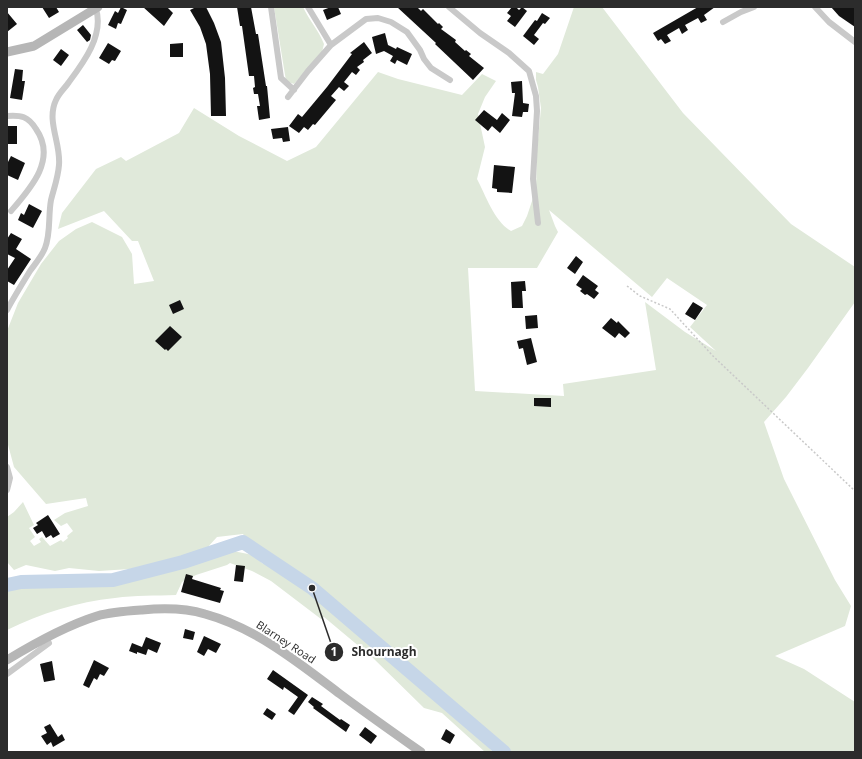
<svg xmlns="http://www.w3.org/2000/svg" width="862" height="759" viewBox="0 0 862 759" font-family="'Open Sans',sans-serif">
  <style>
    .green { fill: #e0e9da; fill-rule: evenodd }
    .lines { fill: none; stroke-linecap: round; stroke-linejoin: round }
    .river { stroke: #c6d6e8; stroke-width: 14 }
    .building { fill: #131313 }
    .path { stroke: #c9c9c9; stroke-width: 1.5; stroke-dasharray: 2 2; stroke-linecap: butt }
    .street { stroke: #c9c9c9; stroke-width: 6 }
    .secondary { stroke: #b6b6b6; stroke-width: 9 }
    .labels { text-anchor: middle; stroke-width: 4; stroke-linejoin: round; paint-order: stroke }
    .street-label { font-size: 11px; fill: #2c2c2c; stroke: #fff }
    .leader { fill: none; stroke: #2c2c2c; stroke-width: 1.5 }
    .callout-dot { fill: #2c2c2c; stroke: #fff; stroke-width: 1.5 }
    .mark-label { font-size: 12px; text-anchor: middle; font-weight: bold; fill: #fff }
    .callout-label { font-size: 12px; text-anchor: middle; font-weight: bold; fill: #2c2c2c; stroke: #fff; stroke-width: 4; stroke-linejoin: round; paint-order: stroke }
  </style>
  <rect width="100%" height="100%" fill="#fff"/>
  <path class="green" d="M274 7H303C309 20 319 31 324 44L322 52 294 84 286 81Z
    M574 7H602L683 113 791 224 855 267V302L808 368 786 397 764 422 784 479 835 580 851 606 845 626 775 656 804 669 855 702V752H508L475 721 461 718 493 752H485L442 713 424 708 373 658 324 617 321 619 271 581 252 571 230 563 227 565 196 575 182 582 176 595C156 596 135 595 115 598 77 602 41 613 7 630V588L15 586 115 582 155 574 200 560 233 551 253 555 263 564 243 534 217 537 206 549 172 559 130 569 99 571 69 568 55 571 26 565 14 570 7 562V517L14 512 23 502 34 525 29 528 35 537 30 541 34 546 41 542 39 539 42 537 50 546 61 540 63 542 68 538 67 536 73 531 67 523 61 526 54 520 65 513 88 506 86 498 46 504 14 467 7 441V331L18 303 41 264 59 241 76 229 92 222 122 237 132 254 134 284 154 281 138 241H132L104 211 58 229 62 213 96 169 121 157 126 161 179 133 194 108 239 136 287 161 316 147 378 72 398 79 462 95 482 74 496 81 485 97 478 114 485 147 477 179C486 196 494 221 511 231L522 226 527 216 536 189 537 150 541 108 538 87 536 80V72L543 74 558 54ZM549 210 652 297 667 278 707 305 690 327 716 351 685 332 645 302 656 370 563 384 564 396 475 391 468 268H537L558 232 555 226Z"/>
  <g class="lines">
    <path class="river" d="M7 585 21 582 113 580 183 562 243 542 312 588 504 752"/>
  </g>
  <path class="building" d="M42 7H56L59 12 49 18Z
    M121 7 127 10 121 24 118 23 116 29 108 25 115 11 118 13Z
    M143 7H167L173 13 164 26Z
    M196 7H206L214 23 221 42 225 78 226 116H211L210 74 206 44 200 27 190 10Z
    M237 7H251L256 34H258L266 86H267L270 118 259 120 257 106H260L258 94H254L253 88 255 87 254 76H249L242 26H240Z
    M331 7H338L341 14 327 20 323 10Z
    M397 7H417L421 11 423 9 438 24 439 23 443 27 441 29 456 40 455 42 465 51 466 50 471 54 469 56 484 68 473 80 435 44 436 43Z
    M512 7H516L519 10 522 7 527 11 515 27 507 21 511 16 507 13Z
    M698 7H715L704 15 707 20 701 23 698 18 685 25 688 30 682 34 679 28 667 35 671 41 665 44 661 39 658 41 653 33Z
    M831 7H855V27L839 16Z
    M7 12 17 24 7 32Z
    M542 13 550 18 545 24 543 23 534 35 539 39 534 45 523 36 535 20 537 21Z
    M83 25 91 35 90 40 87 42 77 30Z
    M385 33 388 45 396 49 397 47 412 54 407 65 397 60 395 64 390 61 393 56 384 51 376 54 372 37Z
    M364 42 372 53 363 60 364 62 357 67 360 70 356 75 352 72 344 82 349 86 344 91 339 87 331 96 336 100 315 125 313 124 308 130 304 127 299 133 289 126 298 114 302 117 327 87 352 54 350 53Z
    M108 43 121 51 115 61 112 60 109 64 99 58Z
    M183 43V57H170V44Z
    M61 49 69 55 61 66 53 60Z
    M15 69 23 70 22 81H25L22 100 10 98Z
    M522 81 523 103 529 104 528 112H523L522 117 512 116 515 93H512L511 82Z
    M484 110 497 120 502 113 510 120 500 133 492 126 488 131 475 120Z
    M7 126H17V144H7Z
    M288 127 290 141 283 142 282 138 273 139 271 129Z
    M11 156 25 163 18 180 7 175V164Z
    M494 165 515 167 512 193 497 192V189L492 188Z
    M29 204 42 211 33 228 18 220 21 213 24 215Z
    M11 233 22 239 16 249 31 259 14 285 7 281V270L15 258 7 254V239Z
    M576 256 583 262 575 274 567 268Z
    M583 275 598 286 595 290 599 293 594 299 587 294 585 295 580 291 582 289 576 285Z
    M525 281 526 291H522L523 308H512L511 282Z
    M180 300 184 309 173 314 169 305Z
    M693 302 703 308 695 320 685 314Z
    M537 315 538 328 526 329 525 316Z
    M611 318 617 323 618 321 630 333 625 338 619 333 615 338 602 328Z
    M170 326 182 337 168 351 166 349 165 350 155 341Z
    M531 338 537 362 527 365 523 348 519 349 517 341Z
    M534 398H551V407L534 406Z
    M48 515 60 534 53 538 51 535 46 538 42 531 37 534 33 528 38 525 36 523Z
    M236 565 245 566 243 582 234 581Z
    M186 574 193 576 192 579 221 588 220 590 224 591 220 603 181 592Z
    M185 629 195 632 193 640 183 638Z
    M204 636 221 644 216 653 208 649 204 656 197 652Z
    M146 637 161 643 157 653 148 649 146 655 137 652V654L129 651 132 643 142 647Z
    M94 660 109 668 104 676 100 674 97 680 94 678 89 688 83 685Z
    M52 661 55 680 44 682 40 664Z
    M273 670 308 695 294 715 288 711 298 697 284 687 283 690 267 679Z
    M312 697 323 704 321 706 340 720 341 719 350 725 346 732 313 708 314 707 308 702Z
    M267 708 276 714 272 720 263 714Z
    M50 724 58 737 62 734 65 740 53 747 51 742 47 745 41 736 47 733 44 727Z
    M365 727 377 736 371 744 359 735Z
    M446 729 455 735 450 744 441 739Z"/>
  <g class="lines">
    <path class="path" d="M627 286 640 296 670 309 713 356 855 491"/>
    <path class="street" d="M271 7 281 78 294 90
      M308 7 331 45 366 19 378 18 391 22 407 32 420 50 424 59 431 68 450 80
      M449 7 480 33 509 53 529 71 536 96 537 111 533 179 538 223
      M815 7 829 22 855 42
      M723 22 741 12 754 7
      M288 97 308 71 331 45
      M7 116C21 115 28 116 36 129 57 159 31 188 11 211
      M7 310C14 297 22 284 30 271 35 264 42 256 45 248 51 233 48 216 51 200 54 188 58 178 59 165 61 143 46 121 56 100 59 93 65 88 69 82 84 62 104 35 96 9
      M7 467 10 478 7 490
      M7 674 49 643 46 638"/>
    <path class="secondary" d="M7 52 34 46 98 7
      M7 660C35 643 65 626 97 616 111 612 127 611 142 610 163 608 185 608 205 614 256 628 299 663 340 694 367 714 394 733 421 752"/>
  </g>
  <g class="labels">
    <g class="street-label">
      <text transform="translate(286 642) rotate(33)" y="4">Blarney Road</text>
    </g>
  </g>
  <path class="leader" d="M312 588L334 652"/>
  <g class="callout-dot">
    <circle cx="312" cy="588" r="4"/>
    <circle cx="334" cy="652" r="10"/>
  </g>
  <g class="mark-label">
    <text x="334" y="656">1</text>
  </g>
  <g class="callout-label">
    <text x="384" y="656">Shournagh</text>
  </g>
  <rect width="862" height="759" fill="none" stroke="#2c2c2c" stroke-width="16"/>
</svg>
